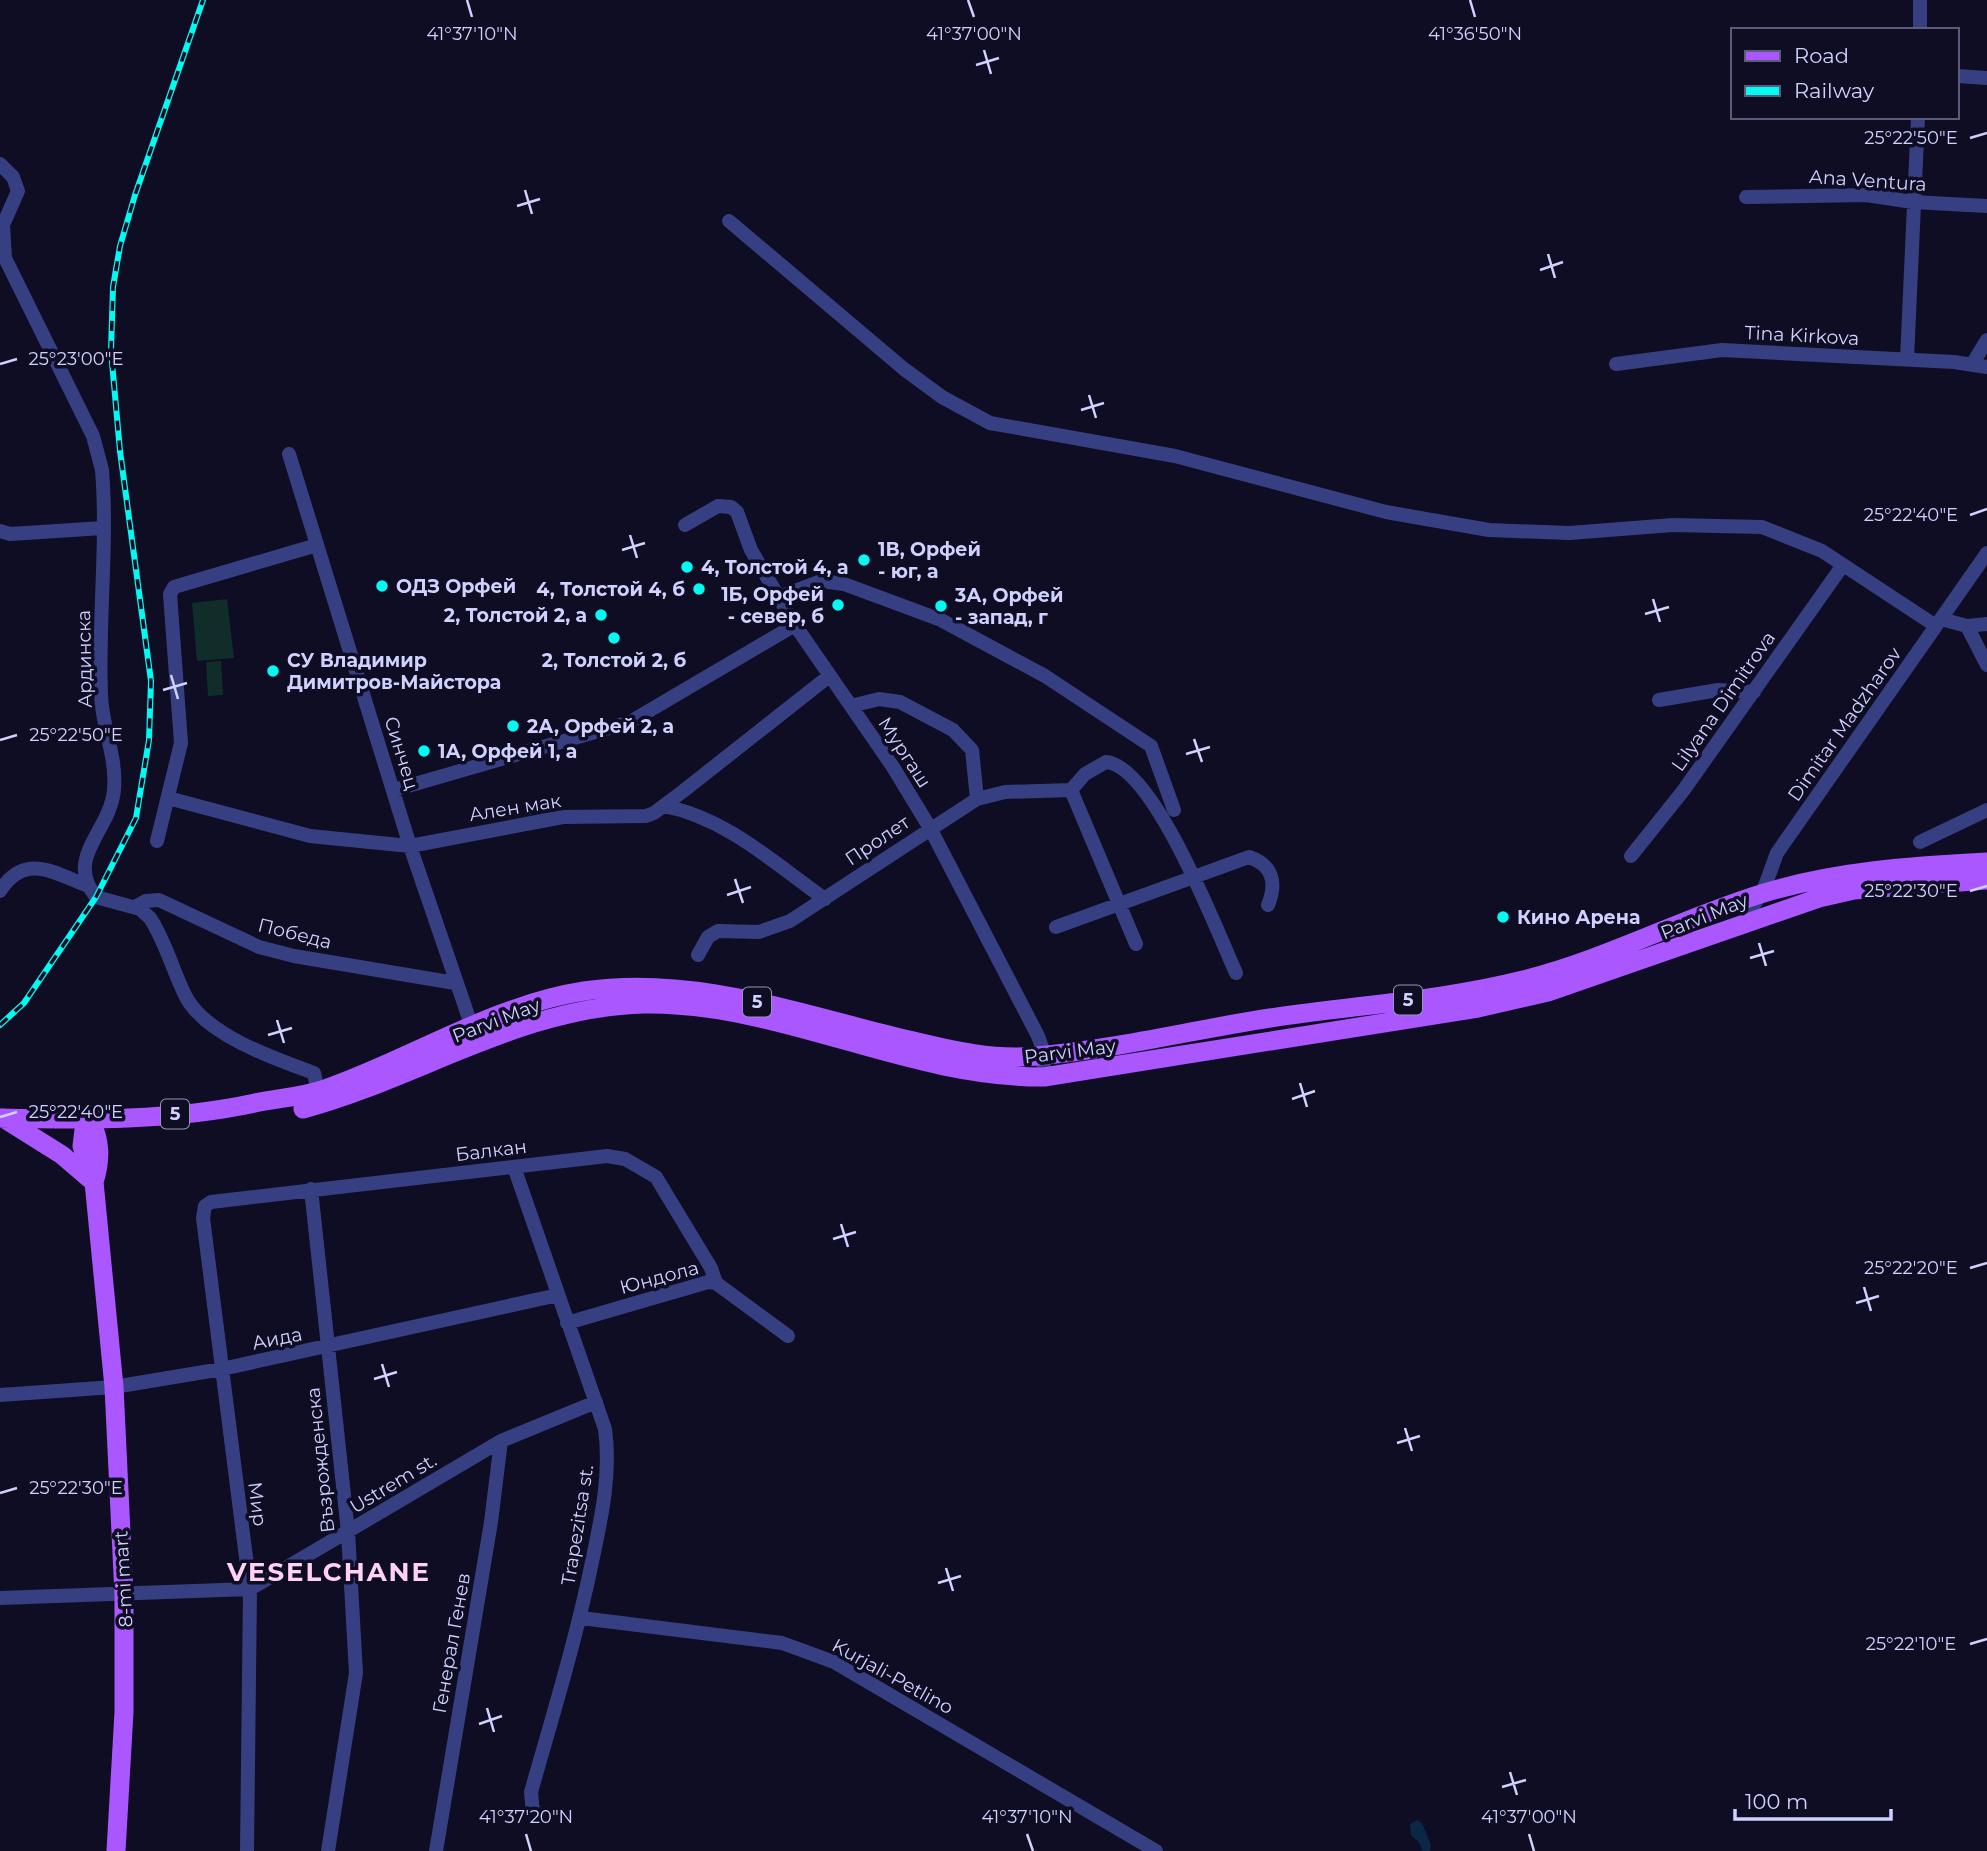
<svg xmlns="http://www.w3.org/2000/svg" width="1987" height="1851" viewBox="0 0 1987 1851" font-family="Montserrat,sans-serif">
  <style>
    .green { fill: #102d29 }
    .water { fill: #0a2845 }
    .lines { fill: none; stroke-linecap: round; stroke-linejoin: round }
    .minor { stroke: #373f83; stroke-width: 14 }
    .major { stroke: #aa57ff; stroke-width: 19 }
    .rail-casing { stroke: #00fbf2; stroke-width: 6 }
    .rail { stroke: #0e0d23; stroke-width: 3.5; stroke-dasharray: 10; stroke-linecap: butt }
    .ticks { fill: none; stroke: #d0d1ff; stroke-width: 2.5 }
    .poi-dot { fill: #00fbf2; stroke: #0e0d23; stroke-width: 2.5 }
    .labels { text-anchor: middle; stroke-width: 7; stroke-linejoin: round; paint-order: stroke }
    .shield { fill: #0e0d23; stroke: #9696bd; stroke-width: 2 }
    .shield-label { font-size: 18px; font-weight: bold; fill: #d0d1ff }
    .street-label { font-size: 19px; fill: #d0d1ff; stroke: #0e0d23 }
    .poi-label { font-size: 19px; font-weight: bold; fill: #d0d1ff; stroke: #0e0d23; text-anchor: start }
    .district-label { font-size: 26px; font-weight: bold; letter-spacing: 2px; fill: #ffd2f5; stroke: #0e0d23 }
    .ticks-label { font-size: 18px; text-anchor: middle; fill: #d0d1ff; stroke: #0e0d23; stroke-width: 7; stroke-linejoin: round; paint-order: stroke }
  </style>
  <rect width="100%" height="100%" fill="#0e0d23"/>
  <path class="green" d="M227 599 234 658 197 661 192 603Z
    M221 661 223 695 208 696 206 662Z"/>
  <path class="water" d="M1417 1820 1422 1823 1431 1845 1430 1851H1422L1420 1844 1411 1835 1410 1824Z"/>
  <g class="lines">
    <path class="minor" d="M1920 30V0
      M1957 76 1987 78
      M0 164 13 177 18 191 3 225 5 258 93 436 102 470C108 544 98 620 101 695 102 728 117 756 114 790 110 832 64 857 96 897L140 909 150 918C166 942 173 972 186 997 206 1035 275 1059 314 1073L318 1092
      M1746 197 1866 195 1913 202 1987 206
      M729 221 904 369 942 397 990 423 1175 456 1386 512 1489 530 1569 533 1673 525 1762 527 1822 551 1936 626
      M1907 359 1918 117
      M1973 363 1987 340
      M1616 364 1722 350 1954 362 1987 367
      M289 454 410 846 474 1033
      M685 525 718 506 731 507 737 512 751 550 795 625 893 767 930 828 1038 1036 1043 1050 1044 1077
      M0 531 10 534 103 528
      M779 597 821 581 844 584 941 620 1045 676 1151 746 1174 810
      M1941 619 1967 626 1987 624
      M1967 626 1987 665
      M1659 700 1718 690 1754 692
      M851 706 879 699 900 702 953 730 972 750 977 799
      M394 790 630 722 795 625
      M1071 790 1085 774 1106 762C1154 766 1217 931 1236 973
      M1071 790 1136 944
      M168 798 310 836 410 846 563 817 646 816 654 813 682 792 828 677
      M664 806C726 818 774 863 825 899
      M157 841 181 743 170 594 174 587 317 545
      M1920 842 1987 810
      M1631 856 1683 791 1843 565
      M0 891C25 852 54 873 88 886
      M135 907 146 901 159 900 259 947 294 956 455 983
      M1743 924 1765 886 1777 853 1987 553
      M1056 927 1249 857C1273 865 1277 883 1268 905
      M698 955 708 937 718 931 759 932 790 921 977 799 1005 792 1071 790
      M514 1167 605 1429C611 1472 602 1515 593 1557 577 1637 553 1714 531 1792L533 1813
      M311 1189 348 1532 356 1673 328 1851
      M567 1323 708 1282 716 1283 788 1336
      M0 1395 114 1387 222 1369 558 1295
      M0 1598 250 1589 501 1441 596 1402
      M581 1618 782 1643 834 1662 1156 1851
      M247 1851 250 1589 203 1218 205 1206 211 1202 607 1156 625 1159 656 1177 711 1268 716 1283
      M436 1851 491 1522 501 1441"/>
    <path class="major" d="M303 1109C419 1078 520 1007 644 1004 781 1002 907 1078 1044 1077L1478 1008 1548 992 1819 898 1854 890 1987 880
      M0 1118C85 1120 172 1121 255 1103 279 1098 302 1097 325 1089 411 1059 493 1005 584 991 689 975 795 1012 896 1037 943 1048 989 1061 1037 1056 1116 1049 1192 1030 1270 1018 1354 1005 1440 1001 1523 980 1607 959 1682 918 1764 893 1837 871 1911 866 1987 862
      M3 1118 62 1155 90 1179
      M90 1120 84 1130 82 1146 94 1182 114 1387 124 1595V1712L116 1851
      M90 1120C101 1141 101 1160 94 1182"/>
    <defs>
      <path id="rail" d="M0 1025 24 1003 96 897 136 818 149 740 151 681 120 451 111 351 113 287 120 246 135 195 203 0"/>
    </defs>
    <use href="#rail" class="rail-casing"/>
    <use href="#rail" class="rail"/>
  </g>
  <path class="ticks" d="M467 0 472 17M968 0 974 17M1470 0 1475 17M984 50 991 74M976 65 999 58M1970 138 1987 133M525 190 532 214M517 206 540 199M1548 254 1555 278M1540 270 1563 262M0 364 17 359M1089 395 1096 418M1081 410 1104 403M1970 515 1987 509M630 535 637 558M622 550 645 543M1653 599 1660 622M1645 614 1669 607M171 675 178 699M163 690 187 683M1194 739 1202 762M0 740 17 735M1186 754 1210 747M735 879 743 903M1970 891 1987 886M727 895 751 887M1759 943 1766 966M1750 958 1774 951M277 1020 284 1043M268 1035 292 1028M1300 1083 1307 1107M1292 1099 1315 1091M0 1117 17 1112M841 1224 848 1247M833 1239 856 1232M1970 1268 1987 1263M1864 1287 1871 1311M1856 1303 1879 1296M382 1364 389 1387M374 1379 397 1372M1405 1428 1412 1451M1397 1443 1420 1436M0 1493 17 1488M946 1568 953 1591M938 1583 961 1576M1970 1644 1987 1639M487 1708 494 1732M479 1724 502 1716M1510 1772 1517 1795M1502 1787 1526 1780M526 1834 531 1851M1027 1834 1033 1851M1529 1834 1534 1851"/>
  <g class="poi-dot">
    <circle cx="864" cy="560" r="7"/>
    <circle cx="687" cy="567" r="7"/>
    <circle cx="382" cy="586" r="7"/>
    <circle cx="699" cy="589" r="7"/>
    <circle cx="838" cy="605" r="7"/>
    <circle cx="941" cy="606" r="7"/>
    <circle cx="601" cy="615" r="7"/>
    <circle cx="614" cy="638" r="7"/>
    <circle cx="273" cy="671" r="7"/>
    <circle cx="513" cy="726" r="7"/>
    <circle cx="424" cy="751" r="7"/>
    <circle cx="1503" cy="917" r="7"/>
  </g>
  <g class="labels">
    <g class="shield">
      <rect x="1394" y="985.5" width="28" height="29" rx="5"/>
      <rect x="743" y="987.5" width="28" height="29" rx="5"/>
      <rect x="161" y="1099.5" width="28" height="29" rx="5"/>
    </g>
    <g class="shield-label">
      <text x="1408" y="1006">5</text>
      <text x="757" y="1008">5</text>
      <text x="175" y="1120">5</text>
    </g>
    <g class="street-label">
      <text transform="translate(1868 180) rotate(4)" y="7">Ana Ventura</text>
      <text transform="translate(1802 335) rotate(3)" y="7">Tina Kirkova</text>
      <text transform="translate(84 659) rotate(-91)" y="7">Ардинска</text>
      <text transform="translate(1723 701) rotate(-55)" y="7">Lilyana Dimitrova</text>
      <text transform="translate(1844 724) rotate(-55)" y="7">Dimitar Madzharov</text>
      <text transform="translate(905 752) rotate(57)" y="7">Мургаш</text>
      <text transform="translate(402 753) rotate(73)" y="7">Синчец</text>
      <text transform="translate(515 807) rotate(-9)" y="7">Ален мак</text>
      <text transform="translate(877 840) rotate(-34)" y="7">Пролет</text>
      <text transform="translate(1704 916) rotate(-22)" y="7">Parvi May</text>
      <text transform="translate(295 933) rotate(14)" y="7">Победа</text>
      <text transform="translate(496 1020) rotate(-21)" y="7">Parvi May</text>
      <text transform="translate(1070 1051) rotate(-7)" y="7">Parvi May</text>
      <text transform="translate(491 1150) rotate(-7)" y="7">Балкан</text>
      <text transform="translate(659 1277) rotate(-15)" y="7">Юндола</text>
      <text transform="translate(277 1338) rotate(-11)" y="7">Аида</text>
      <text transform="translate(320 1460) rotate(-96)" y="7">Възрожденска</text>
      <text transform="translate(393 1483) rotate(-31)" y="7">Ustrem st.</text>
      <text transform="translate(258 1504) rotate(83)" y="7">Мир</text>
      <text transform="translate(577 1525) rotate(-81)" y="7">Trapezitsa st.</text>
      <text transform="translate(123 1579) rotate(-93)" y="7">8-mi mart</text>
      <text transform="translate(451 1643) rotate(-80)" y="7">Генерал Генев</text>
      <text transform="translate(893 1676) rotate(29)" y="7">Kurjali-Petlino</text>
    </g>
    <g class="poi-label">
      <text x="878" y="556">1В, Орфей<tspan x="878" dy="22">- юг, а</tspan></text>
      <text x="701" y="574">4, Толстой 4, а</text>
      <text x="396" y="593">ОДЗ Орфей</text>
      <text x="685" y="596" text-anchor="end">4, Толстой 4, б</text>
      <text x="824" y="601" text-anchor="end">1Б, Орфей<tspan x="824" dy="22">- север, б</tspan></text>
      <text x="955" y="602">3А, Орфей<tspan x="955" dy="22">- запад, г</tspan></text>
      <text x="587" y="622" text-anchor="end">2, Толстой 2, а</text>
      <text x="287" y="667">СУ Владимир<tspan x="287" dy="22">Димитров-Майстора</tspan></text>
      <text x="614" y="667" text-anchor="middle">2, Толстой 2, б</text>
      <text x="527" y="733">2А, Орфей 2, а</text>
      <text x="438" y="758">1А, Орфей 1, а</text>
      <text x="1517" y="924">Кино Арена</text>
    </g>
    <g class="district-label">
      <text x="329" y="1581">VESELCHANE</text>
    </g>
  </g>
  <g class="ticks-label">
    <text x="472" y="40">41°37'10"N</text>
    <text x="974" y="40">41°37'00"N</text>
    <text x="1475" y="40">41°36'50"N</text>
    <text x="1911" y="144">25°22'50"E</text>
    <text x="76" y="365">25°23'00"E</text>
    <text x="1911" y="521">25°22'40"E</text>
    <text x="76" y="741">25°22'50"E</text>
    <text x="1911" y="897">25°22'30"E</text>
    <text x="76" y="1118">25°22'40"E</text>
    <text x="1911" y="1274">25°22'20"E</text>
    <text x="76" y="1494">25°22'30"E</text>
    <text x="1911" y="1650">25°22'10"E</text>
    <text x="526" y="1823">41°37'20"N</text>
    <text x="1027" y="1823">41°37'10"N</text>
    <text x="1529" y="1823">41°37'00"N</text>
  </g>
  <rect x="1731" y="28" width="228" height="91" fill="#0e0d23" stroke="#5c5b7b" stroke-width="2"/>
  <rect x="1745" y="51" width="35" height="10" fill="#aa57ff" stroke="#5c5b7b" stroke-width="2"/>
  <text x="1794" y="63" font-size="21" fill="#d0d1ff">Road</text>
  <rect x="1745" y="86" width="35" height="10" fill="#00fbf2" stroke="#5c5b7b" stroke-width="2"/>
  <text x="1794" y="98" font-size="21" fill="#d0d1ff">Railway</text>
  <path d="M1735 1809v10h156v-10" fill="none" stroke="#d0d1ff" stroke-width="3.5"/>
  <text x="1745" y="1809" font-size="21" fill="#d0d1ff" stroke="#0e0d23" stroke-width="5" paint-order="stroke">100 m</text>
</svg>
